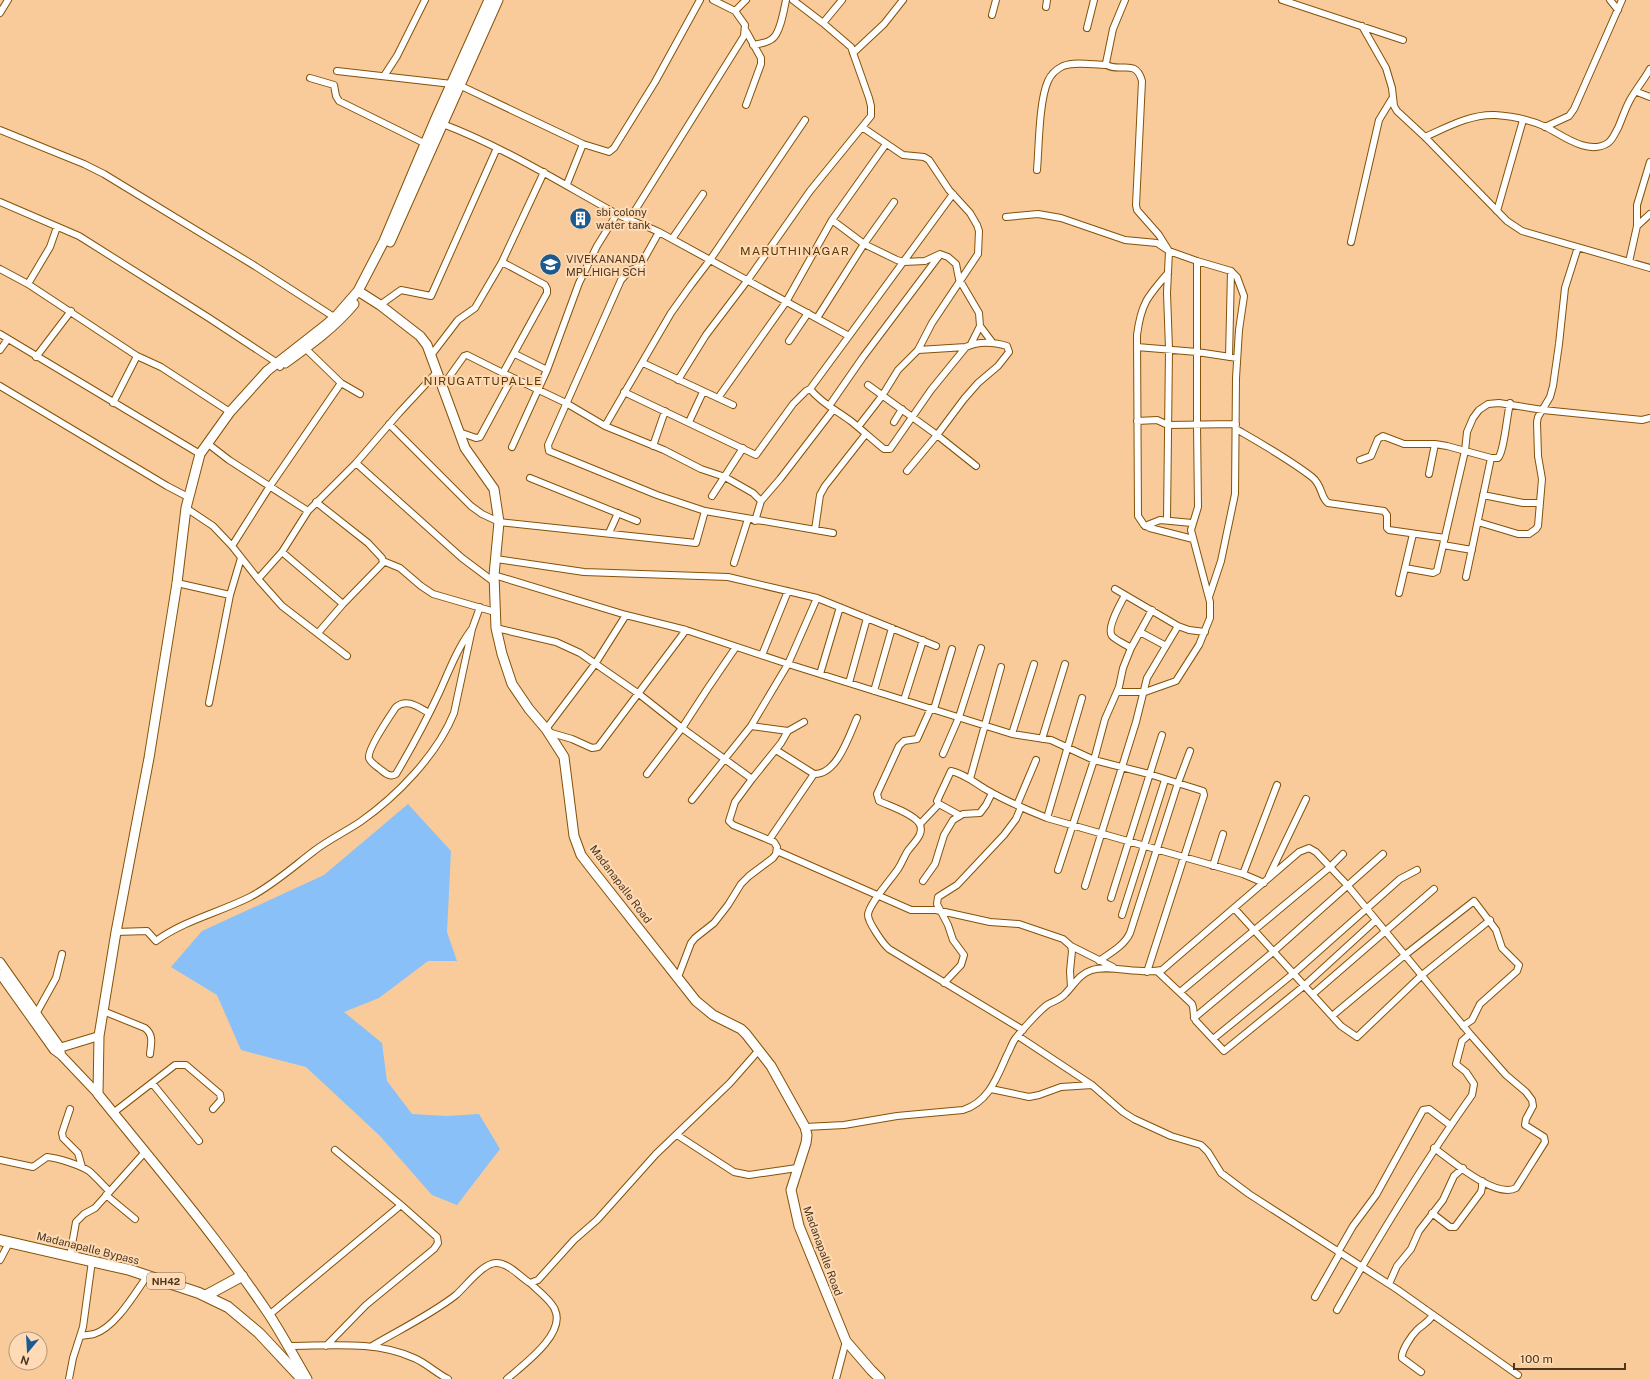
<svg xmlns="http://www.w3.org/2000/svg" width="1650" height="1379" viewBox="0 0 1650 1379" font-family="'Public Sans',sans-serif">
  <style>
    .water { fill: #88c0f7 }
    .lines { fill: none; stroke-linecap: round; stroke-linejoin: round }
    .minor-casing { stroke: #845209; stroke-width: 8 }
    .tertiary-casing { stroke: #845209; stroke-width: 10 }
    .secondary-casing { stroke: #845209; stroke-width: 11 }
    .trunk-casing { stroke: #845209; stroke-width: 12 }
    .minor { stroke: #fff; stroke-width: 6 }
    .tertiary { stroke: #fff; stroke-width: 8 }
    .secondary { stroke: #fff; stroke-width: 9 }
    .trunk { stroke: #fff; stroke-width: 10 }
    .labels { text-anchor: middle; stroke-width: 4; stroke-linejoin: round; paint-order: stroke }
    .shield { fill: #fedbb6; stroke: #82684a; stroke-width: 1 }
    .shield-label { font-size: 10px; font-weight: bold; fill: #4d361c }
    .poi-label { font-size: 11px; fill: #4d361c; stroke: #fedbb6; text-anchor: start }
    .street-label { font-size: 11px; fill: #4d361c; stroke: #fedbb6 }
    .neighbourhood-label { font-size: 12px; letter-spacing: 1px; fill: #603a04; stroke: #fedbb6 }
  </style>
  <rect width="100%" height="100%" fill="#f9cb9a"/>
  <path class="water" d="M408 804 451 851 447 932 457 961H428L379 998 344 1012 382 1043 387 1081 412 1114 447 1116 479 1114 500 1149 457 1205 432 1195 380 1136 306 1067 241 1050 217 995 171 967 202 931 324 875Z"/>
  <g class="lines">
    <defs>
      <path id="minor" d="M713 0 735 11
        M1125 0 1113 29 1106 63 1107 65C1120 73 1136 58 1142 81L1136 205 1137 210 1159 235 1169 251 1167 293 1169 349 1167 520
        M1282 0 1403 40
        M1610 0 1618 10
        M1046 7 1047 0
        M0 13 8 0
        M992 15 996 0
        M823 23 842 0
        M1362 26 1386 68 1392 88 1394 106 1397 111 1425 137 1507 221 1522 231 1650 268
        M1087 28 1094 0
        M746 31 761 58V64L746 105
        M753 45C760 44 767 43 772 39 780 34 784 10 786 0
        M853 53 884 24 903 0
        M337 71 452 84
        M384 76 397 56 425 0
        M310 78 334 85 336 96 339 101 426 144
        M459 85 583 144 609 152 614 148 655 82 700 0
        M1637 92 1650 97
        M440 123C502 146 559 182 617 214 630 221 645 225 659 232L849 336 810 389 806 391 793 404 756 455 624 392
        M1545 127 1569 116 1574 109 1622 0
        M0 130 84 164 104 174 255 266 334 317
        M1425 137C1447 127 1471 114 1495 115 1511 116 1531 120 1546 127 1562 135 1588 156 1608 143 1613 139 1615 133 1618 128 1622 119 1625 109 1630 100 1636 89 1644 80 1650 69
        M1037 170C1039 146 1039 101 1048 81 1051 74 1057 69 1063 66 1076 61 1093 65 1107 65
        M567 184 583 144
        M0 202 79 236 209 318 276 362 280 367
        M1497 211 1523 120
        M1006 217 1038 214 1061 218 1125 240 1157 243 1169 251 1197 261 1231 271 1237 277 1244 296 1239 330 1236 378 1235 494 1221 561 1209 597
        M629 220 744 36 745 25 735 11 746 0
        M832 220 864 244 897 260 904 262 925 261 940 254 948 257 956 264 959 279 979 313 980 326 992 342
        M1637 226 1650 214
        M672 239 703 194
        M1351 242 1379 120 1393 97
        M502 262 545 285 547 289V293L503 373 566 403 605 426 664 450 701 469 725 477 753 493 761 501 755 521
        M1629 262 1637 226V205L1650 162
        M0 269 28 284 137 356 161 367 230 412
        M1168 273C1147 297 1141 304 1137 335L1138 516 1144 525 1150 528 1193 539
        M28 284 50 247 57 227
        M380 305 401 290 431 296 497 148
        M817 318 864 244 894 202
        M0 334 200 454
        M849 336 953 194
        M789 341 808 313
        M971 344 980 326
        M1137 347 1197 352 1237 358
        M0 350 8 339
        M432 354 458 320 475 308 502 262 544 172
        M515 354 547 370
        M36 357 71 311
        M1229 357 1231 271
        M643 363 733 405
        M678 380 706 335 747 281 810 191 871 116V106L869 98 851 47 823 23 793 0
        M341 383 360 394
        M868 385 937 435 964 399 978 383 998 366 1009 352 1007 346C993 342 979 341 966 347L918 350
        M0 386 167 486 188 497
        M442 387 464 356 467 355 503 373
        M810 389C822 404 838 411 852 422 863 431 873 440 884 449H890L931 390 966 347
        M718 398 786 302 832 220 886 144
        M113 403 137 356
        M829 406 863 357 939 256
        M1137 421 1157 420 1168 425 1236 424
        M689 422 703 392
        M894 422 902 409
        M389 424 471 506 482 514 499 522 696 543 705 511 657 495 549 451 548 445 621 280 629 271 640 266 659 232
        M605 426 671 313 691 285 710 260 805 120
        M858 427 882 396 898 370 918 350 932 323 978 254 979 231 977 225 970 213 949 190 929 160 924 157 903 155 862 127
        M1236 429C1262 444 1289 459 1312 477 1323 486 1320 497 1328 503L1384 511 1387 515V528L1389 530 1445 538
        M459 432 476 438 480 437 512 378
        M207 443 229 460 308 511 356 463 462 558 494 582
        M653 446 665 411
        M512 447 547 370 579 283 597 246 617 214
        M1360 460 1371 456 1378 439 1383 436 1404 444H1435L1447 446 1491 458H1498C1504 452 1507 415 1510 403
        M356 463 399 413 437 372
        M907 471 937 435 976 466
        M1429 474 1435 444
        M530 478 637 521
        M1483 495 1523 503H1540
        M712 496 743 448
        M761 501 780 479 833 410
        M186 508 213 526 232 546 258 579 282 552 308 511
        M705 511 833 533
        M1478 522 1518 534H1529L1536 529 1538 526 1542 479 1538 456 1537 422 1538 417 1550 397 1553 386 1559 344 1565 288 1578 247
        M1145 526 1160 520 1192 523
        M815 530 820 495 825 486 865 435
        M609 533 618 513
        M1443 545 1472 550
        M232 546 270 486 341 383 306 349
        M282 552 343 604 383 563 382 558 368 543 316 502
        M496 559 584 572 728 577 817 598 936 646
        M383 561 400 568 421 586 433 594 495 612
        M734 563 748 519
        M1405 568 1433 573 1437 571 1465 451 1467 432 1473 418 1479 410 1488 404 1499 403 1543 410 1642 420 1650 418
        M494 575 626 615 686 630 788 664 1012 734 1051 740 1094 760 1149 774 1203 791 1204 795 1147 972
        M1466 577 1491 458
        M258 579 282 606 347 656
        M177 583 230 595
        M1115 589 1178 626 1189 630 1205 632
        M1399 593 1413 534
        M1125 595C1121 603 1106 628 1112 636 1117 641 1125 644 1131 648
        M496 628 556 642 580 653 639 694 682 728 752 779 781 743 788 731 751 726 788 664 817 598
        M1140 632 1166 646
        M318 633 343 604
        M762 655 788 591
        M820 674 840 607
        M849 683 867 618
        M874 691 892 628
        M1117 692H1145L1176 681 1199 645 1210 618V602L1191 530 1198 507 1197 425V261
        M904 700 923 640
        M209 703 230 595 241 558
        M931 708 917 739 904 741 899 746 877 794 879 801C889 806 912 813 919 823 926 834 912 844 907 852 904 857 902 863 898 869 892 878 868 905 868 915 868 922 883 944 889 949L1023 1030
        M934 709 952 649
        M429 713C418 707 407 698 396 707 390 716 367 749 369 758 370 762 376 766 380 769 385 773 390 778 396 774 412 747 426 721 439 693 449 671 457 649 471 630
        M546 729 595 664 626 615
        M788 731 804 722
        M548 732 572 739 592 748 598 747 686 630
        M1012 734 1034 664
        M1042 739 1065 664
        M776 750 814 774C837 775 849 736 857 718
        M943 754 959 717 981 648
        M647 774 682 728 708 688 736 647
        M970 779 1001 667
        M692 800 751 726
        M1017 805 1036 760
        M959 815 939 804 937 801 951 771C965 774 975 783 987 790 1006 801 1027 810 1047 818L1243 874 1264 883
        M1047 818 1082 698
        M920 824 939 804
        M769 840 814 774
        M777 851 911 910H936L990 922 1019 924 1063 939 1071 946 1072 951 1070 971 1071 987
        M1213 866 1223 834
        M1058 870 1094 760 1105 719 1119 687 1123 668 1131 648 1152 610
        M1243 874 1277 785
        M1269 876 1306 799
        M923 881 935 864 944 835 953 820 963 814 980 813 986 805 992 793
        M1085 886 1136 722 1147 678 1178 626
        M1111 898 1162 735
        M1234 908 1341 1026 1357 1037 1422 975 1490 920
        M1122 915 1165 780
        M116 932 147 931 156 941C185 920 218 913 250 897 273 885 293 867 314 851 328 840 345 832 360 822 397 796 437 755 454 713L472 629 480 607
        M1071 946 1113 967
        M1099 961C1110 953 1124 946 1130 933L1178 783 1190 751
        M1157 971 1192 1004C1195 1010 1192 1015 1196 1021L1224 1051 1305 985 1376 920
        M678 977 691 943 695 938 714 923 728 905 741 884 749 876 773 858 776 854 777 847 774 842 733 825 729 821 735 802 752 779
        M944 983 961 965 964 955 953 940 948 925 937 904 938 897 957 885 1004 835 1016 819 1021 807
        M1180 992 1330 867 1343 854
        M1313 994 1434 889
        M103 1011 145 1028C154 1035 151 1044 150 1054
        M36 1014 56 978 62 954
        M1332 1016 1405 955 1474 901 1496 930 1502 948 1519 965 1517 971 1480 1004 1472 1020 1463 1026
        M1194 1018 1273 952 1383 854
        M1018 1036 1092 1085 1123 1112 1134 1119 1171 1136 1201 1145 1208 1152 1221 1173 1249 1194 1398 1290 1518 1375
        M1213 1039 1294 973 1400 879 1417 870
        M152 1083 199 1141
        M991 1089 1029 1097 1039 1095 1061 1087 1092 1085
        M70 1109 62 1133 63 1138 78 1153 82 1167
        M113 1113 175 1065H186L220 1094 221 1100 213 1109
        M805 1127 844 1125 897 1116 963 1110C989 1102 997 1077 1007 1055 1010 1050 1012 1043 1015 1039 1022 1030 1039 1011 1047 1005 1053 1001 1060 1000 1065 994 1074 985 1079 974 1092 970 1110 964 1139 975 1162 970L1299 852 1309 848 1316 852 1348 886 1470 1034 1506 1075 1526 1092 1532 1100 1533 1106 1526 1119 1525 1125 1544 1137 1545 1142 1516 1188C1495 1199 1451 1160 1434 1148
        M677 1135 734 1172 749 1175 797 1168
        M0 1160 33 1167 47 1157C58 1158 80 1165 89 1171 96 1177 103 1185 109 1191
        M106 1195 135 1219
        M1432 1213 1450 1227H1455L1481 1192 1482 1187V1181
        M1338 1252 1353 1226 1376 1195 1423 1110 1429 1109 1450 1125
        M70 1256 76 1222 84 1214 95 1208 145 1152
        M0 1260 10 1241
        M1389 1284 1397 1266 1411 1249 1419 1231 1443 1200 1454 1176 1463 1168
        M1315 1297 1340 1253
        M1337 1310C1379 1236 1423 1164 1472 1095L1474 1084 1466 1072 1456 1064 1462 1041 1470 1034
        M269 1315 401 1205
        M81 1336C85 1335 90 1335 94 1334 116 1327 135 1293 148 1275
        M287 1346C329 1346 375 1340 414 1358 426 1363 436 1373 448 1379
        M326 1346 366 1305 434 1249 438 1243 437 1237 401 1205 335 1150
        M372 1346C399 1330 432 1314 456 1295 466 1286 483 1263 496 1263 509 1263 520 1277 530 1283L538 1280 574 1240 597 1220 656 1154 730 1083 759 1050
        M1421 1372 1402 1358C1401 1351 1411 1336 1417 1330 1423 1324 1427 1324 1433 1315
        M69 1379 73 1358 83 1327 92 1261
        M507 1379C523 1365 566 1334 555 1310 552 1301 537 1290 530 1283
        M836 1379 846 1341"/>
      <path id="tertiary" d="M0 962 60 1047 61 1055
        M0 974 54 1050 61 1055 98 1094
        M56 1049 99 1036"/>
      <path id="secondary" d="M390 242 498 0
        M358 291 380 305 420 336 427 345 465 448 494 489 499 522 494 575 496 628 502 654 512 684 529 709 546 729 564 757 574 836 581 855 591 868 696 1001 713 1015 741 1029 746 1034 771 1066 805 1127 807 1135 806 1143 791 1190 799 1226 846 1341 871 1370 880 1379
        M285 363C310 345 334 328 354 304
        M307 1379C294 1357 282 1334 268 1313 217 1237 156 1166 98 1094L99 1036 116 932 149 758 177 583 186 508 200 454 230 412 267 371 327 324 338 314 358 291 384 241 436 118 489 0"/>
      <path id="trunk" d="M0 1240 130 1270 199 1293 228 1307 259 1333 302 1379
        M205 1296 242 1276"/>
    </defs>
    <use href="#minor" class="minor-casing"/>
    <use href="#tertiary" class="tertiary-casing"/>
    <use href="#secondary" class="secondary-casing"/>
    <use href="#trunk" class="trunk-casing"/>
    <use href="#minor" class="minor"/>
    <use href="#tertiary" class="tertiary"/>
    <use href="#secondary" class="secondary"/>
    <use href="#trunk" class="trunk"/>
  </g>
  <defs>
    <symbol id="building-disc" viewBox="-11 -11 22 22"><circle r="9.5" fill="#1a5a90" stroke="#fedbb6"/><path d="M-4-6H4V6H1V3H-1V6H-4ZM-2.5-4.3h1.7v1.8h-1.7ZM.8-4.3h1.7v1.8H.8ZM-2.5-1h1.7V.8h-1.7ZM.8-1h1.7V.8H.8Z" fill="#fff"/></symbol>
    <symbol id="school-disc" viewBox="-11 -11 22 22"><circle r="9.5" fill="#1a5a90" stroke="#fedbb6"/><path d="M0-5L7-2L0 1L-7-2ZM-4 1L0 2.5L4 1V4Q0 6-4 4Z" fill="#fff"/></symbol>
  </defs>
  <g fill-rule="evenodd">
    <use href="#building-disc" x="568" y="206" width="25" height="25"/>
    <use href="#school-disc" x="538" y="252" width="25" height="25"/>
  </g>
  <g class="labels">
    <rect class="shield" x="147" y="1273" width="38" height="16" rx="3"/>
    <g class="shield-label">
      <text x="166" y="1285">NH42</text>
    </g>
    <g class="poi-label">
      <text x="596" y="216">sbi colony<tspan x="596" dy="13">water tank</tspan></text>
      <text x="566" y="263">VIVEKANANDA<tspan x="566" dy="13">MPL.HIGH SCH</tspan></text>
    </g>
    <g class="street-label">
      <text transform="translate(621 884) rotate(53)" y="4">Madanapalle Road</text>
      <text transform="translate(88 1248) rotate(14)" y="4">Madanapalle Bypass</text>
      <text transform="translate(823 1251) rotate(70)" y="4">Madanapalle Road</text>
    </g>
    <g class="neighbourhood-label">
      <text x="795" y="255">MARUTHINAGAR</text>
      <text x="483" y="385">NIRUGATTUPALLE</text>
    </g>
  </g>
  <g transform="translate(28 1351) rotate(198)"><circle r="19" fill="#fedbb6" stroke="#b79978"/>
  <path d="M0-3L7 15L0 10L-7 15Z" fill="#1a5a90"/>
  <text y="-6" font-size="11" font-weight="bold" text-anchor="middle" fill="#4d361c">N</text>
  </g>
  <path d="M1514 1363v6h111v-6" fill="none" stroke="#4d361c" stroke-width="2"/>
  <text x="1520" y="1363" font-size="12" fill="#4d361c" stroke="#fedbb6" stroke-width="3" paint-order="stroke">100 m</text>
</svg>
